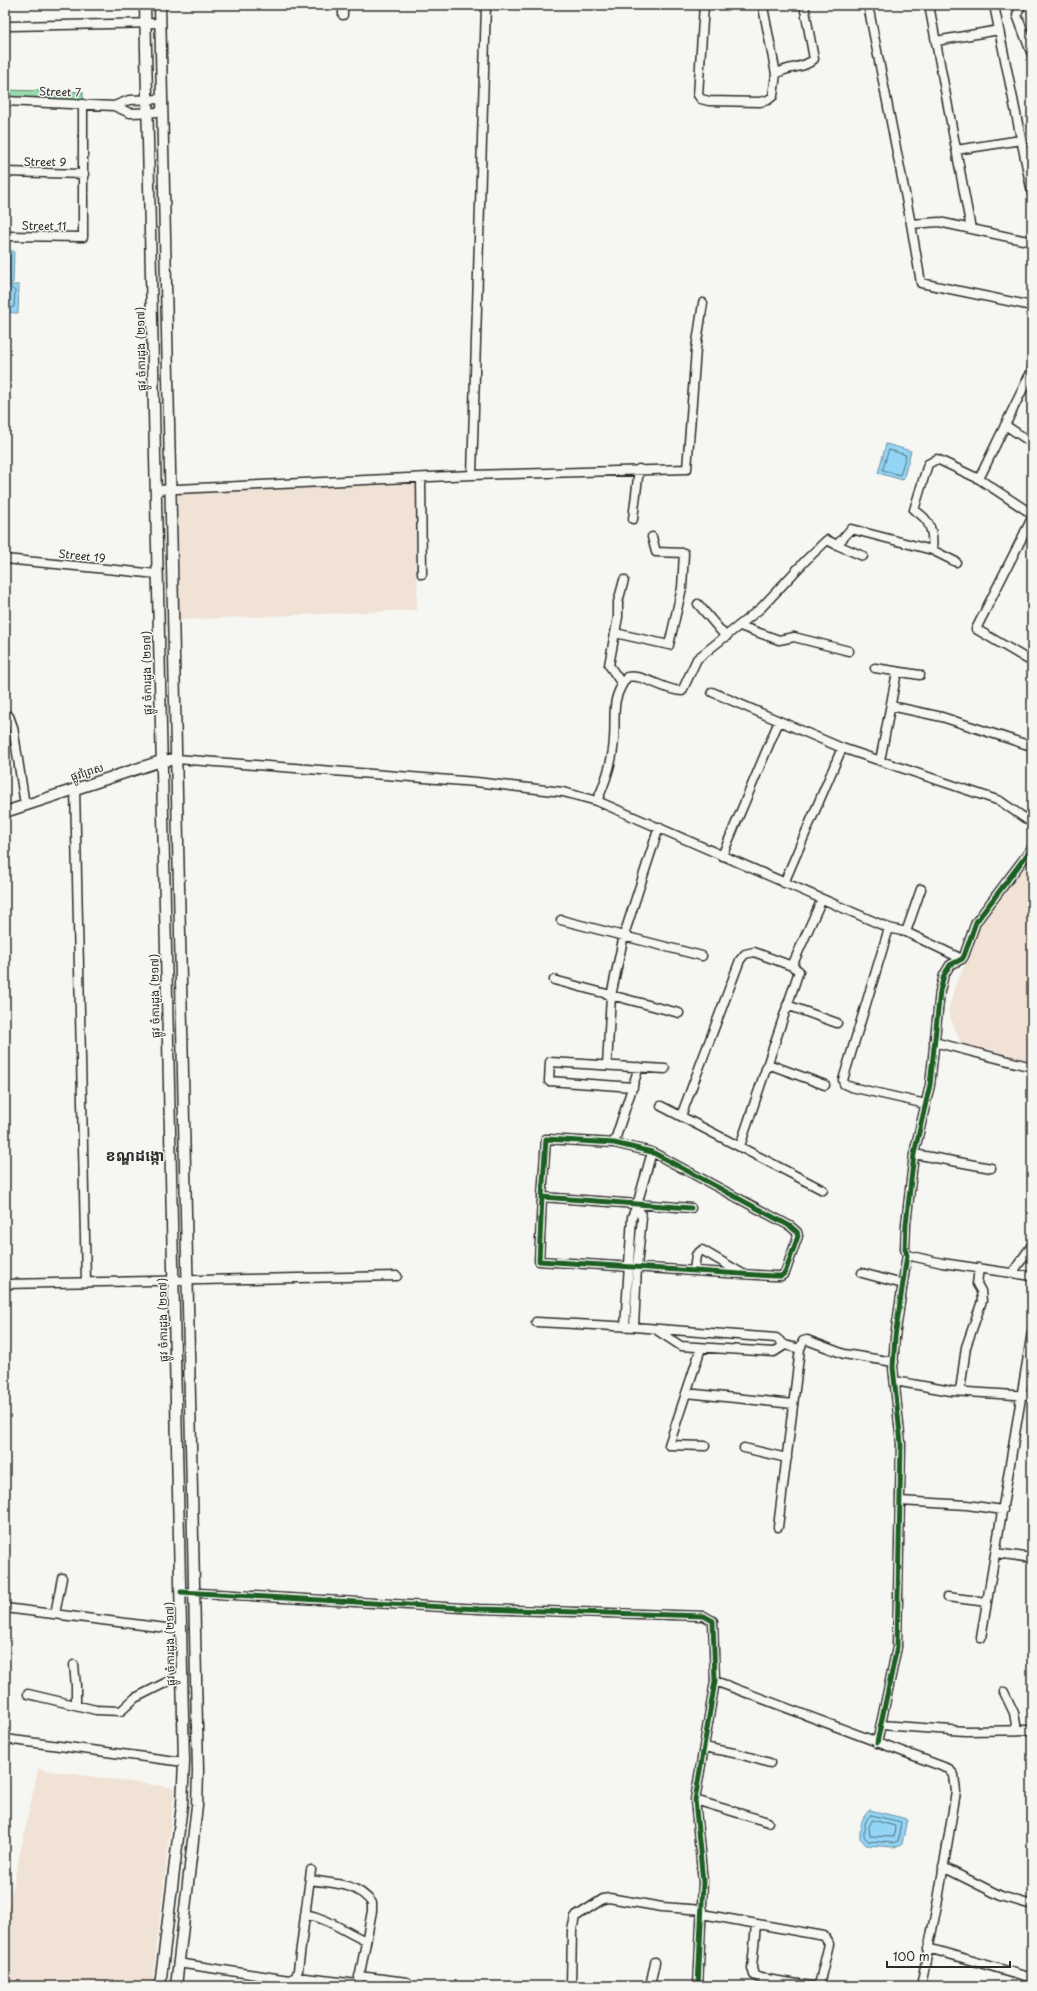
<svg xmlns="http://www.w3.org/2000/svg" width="1037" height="1991" viewBox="0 0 1037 1991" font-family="'Playpen Sans','Noto Sans Khmer',sans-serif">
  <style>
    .built { fill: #f0e3d5 }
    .green { fill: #96dcaa; stroke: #60846a }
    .water { fill: #93d5f5; stroke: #6991a4 }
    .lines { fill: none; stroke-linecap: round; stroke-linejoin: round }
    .shore { stroke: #556f7c; stroke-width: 1 }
    .minor-casing { stroke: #2b2b2b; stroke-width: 11 }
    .major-casing { stroke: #2b2b2b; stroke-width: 13 }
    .minor { stroke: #f6f6f2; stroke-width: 8 }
    .major { stroke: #f6f6f2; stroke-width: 10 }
    .cycleway-casing { stroke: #f6f6f2; stroke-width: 8 }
    .cycleway { stroke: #1b5e20; stroke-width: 5 }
    .labels { text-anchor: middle; stroke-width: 3; stroke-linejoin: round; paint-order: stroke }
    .street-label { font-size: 11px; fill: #2b2b2b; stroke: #f6f6f2 }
    .district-label { font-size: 15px; font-weight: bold; fill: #2b2b2b; stroke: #f6f6f2 }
  </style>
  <rect width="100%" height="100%" fill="#f6f6f2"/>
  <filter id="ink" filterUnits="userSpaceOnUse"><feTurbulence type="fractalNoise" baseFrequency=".025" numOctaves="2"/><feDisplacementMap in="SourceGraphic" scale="8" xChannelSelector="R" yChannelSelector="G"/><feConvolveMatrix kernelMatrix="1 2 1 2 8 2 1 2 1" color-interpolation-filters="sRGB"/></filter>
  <g filter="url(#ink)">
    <path class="built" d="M419 483 417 610 179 620 178 491Z
      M1032 856V1066L963 1048 948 1012 955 985 962 972 980 923Z
      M38 1769 175 1788 152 1986H5V1924Z"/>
    <path class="green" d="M5 90 83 92V104L5 101Z"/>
    <path class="water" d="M5 251H14L13 283H5Z
      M5 285H19L18 313 5 312Z
      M886 444 911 451 903 480 878 473Z
      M870 1810 907 1819 902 1844 894 1847 866 1845 860 1838C860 1826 861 1817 870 1810Z"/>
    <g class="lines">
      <path class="shore" d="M5 255 10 256 9 286 15 291 14 307 5 308
        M889 450 906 455 900 475 883 470Z
        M871 1815 901 1822 898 1841 893 1843 868 1841 864 1836C864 1828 864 1820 871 1815Z
        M873 1820 895 1826 894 1837 870 1836 869 1827Z"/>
      <defs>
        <path id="minor" d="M343 5V15
          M704 5 698 95 701 99 709 101 760 102 768 100 773 96 776 74C787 66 804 69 814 59L804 5
          M868 5 911 224 921 283 1032 306
          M929 5 971 229
          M994 5 1032 193
          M1021 5 1017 15 1032 55
          M763 7 776 74
          M11 26 160 23
          M936 41 999 30
          M5 101 114 106 130 113 162 112
          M114 106 129 100 162 99
          M956 150 1021 140
          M5 172 84 174
          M911 224 939 222 1032 242
          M5 236 83 237V104
          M1005 425 1032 443
          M472 475 486 5
          M421 478 422 574
          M979 479 1032 370
          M156 490 472 475 687 469 696 349 703 303
          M1032 518 976 629 1032 662
          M633 519 639 469
          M837 545 863 556
          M932 550C934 532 930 519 914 510L928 464 937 459 979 479 1032 514
          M5 559 157 574
          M698 604 726 637
          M740 626 779 640 794 637 849 651
          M615 633 669 645 682 588 684 553 656 552 652 537
          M875 668 920 675
          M622 684 609 665 618 617V602L624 580
          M712 692 842 748 1000 801 1032 823
          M891 706 942 717 1028 745
          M5 715 9 716 13 727 25 805
          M177 759 476 782 563 792 597 801 889 928 906 932 962 959
          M880 761 897 672
          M75 788 86 1282
          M597 801C606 781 613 760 614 739 616 712 610 701 627 677 643 673 664 691 682 691L697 659 761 608 806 560 827 540 837 545 851 529 932 550 956 562
          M722 856 779 721
          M784 883 842 748
          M561 920 702 956
          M889 928 843 1080 844 1084 851 1087 926 1104
          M906 932 921 889
          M554 980 679 1013
          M787 1005 837 1023
          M934 1042 1032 1067
          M768 1064 825 1085
          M607 1065 611 996 624 935 659 827
          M633 1087 549 1081 550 1062 665 1069
          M661 1106 823 1190
          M681 1116 740 960 745 954 754 952 792 966
          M614 1143 639 1067
          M740 1146 799 971 792 966 822 899
          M914 1154 991 1168
          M542 1197 539 1261 774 1276H781L785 1273 798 1236 797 1232 790 1226 652 1152 614 1143 546 1139 542 1197 691 1208
          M907 1255 942 1263 1032 1276
          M694 1271 696 1255 702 1250 743 1274
          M1013 1272 1032 1245
          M862 1273 903 1284
          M5 1284 397 1276
          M536 1322 634 1327 776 1338 785 1345 800 1349
          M625 1327 632 1217 637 1205 652 1152
          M634 1327 637 1267 642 1218 637 1205
          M658 1331 681 1346 774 1352 785 1345
          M701 1348 669 1445 705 1446
          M895 1381 951 1391 1032 1396
          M960 1391 966 1347 982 1301 981 1291 977 1284 979 1268
          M686 1393 793 1404
          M744 1448 787 1458
          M900 1501 967 1505 1003 1510
          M778 1527 800 1349 803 1341 807 1340 844 1354 894 1362
          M996 1553 1032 1558
          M181 1592 479 1609 704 1616 713 1621 715 1681 695 1800 703 1882 698 1986
          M947 1597 987 1602
          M5 1608 182 1630
          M55 1614 62 1578
          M981 1638 1032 1332
          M74 1665 76 1686V1705
          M715 1681 949 1769 954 1775 956 1792 938 1900 921 1986
          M1004 1692 1014 1713 1017 1730
          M28 1694 96 1710 121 1711 135 1698 183 1674
          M881 1725 965 1731 1032 1730
          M5 1739 184 1762
          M877 1743 897 1647 901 1444 893 1367 895 1337 907 1255 905 1249 906 1224 914 1154 930 1085 940 991 944 975 950 965 962 959 964 956 976 922 1032 848
          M704 1747 739 1754 770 1763
          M695 1800 768 1822
          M943 1867 1001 1896 1032 1905
          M305 1914C330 1919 343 1931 366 1941
          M702 1914 824 1936 829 1944 820 1981 818 1985 814 1986
          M756 1924 752 1968 754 1975 760 1978 811 1986
          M928 1948 1032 1978
          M178 1963 289 1980 296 1977 298 1970 311 1870
          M359 1976 407 1982
          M296 1977 358 1984 372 1911V1903C356 1882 334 1884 310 1880
          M571 1986 572 1930 575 1917 603 1899 609 1898 662 1907 703 1910
          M650 1986 655 1962"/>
        <path id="major" d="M145 5 184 1762 182 1805 160 1986
          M160 5 198 1771 197 1806 176 1986
          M5 812 161 761 177 759"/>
      </defs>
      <use href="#minor" class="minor-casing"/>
      <use href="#major" class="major-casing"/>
      <use href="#minor" class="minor"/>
      <use href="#major" class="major"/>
      <defs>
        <path id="cycleway" d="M542 1197 539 1261 774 1276H781L785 1273 798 1236 797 1232 790 1226 652 1152 614 1143 546 1139 542 1197 691 1208
          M181 1592 479 1609 704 1616 713 1621 715 1681 695 1800 703 1882 698 1986
          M877 1743 897 1647 901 1444 893 1367 895 1337 907 1255 905 1249 906 1224 914 1154 930 1085 940 991 944 975 950 965 962 959 964 956 976 922 1032 848"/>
      </defs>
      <use href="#cycleway" class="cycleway-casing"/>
      <use href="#cycleway" class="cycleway"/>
    </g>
  </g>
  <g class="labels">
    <g class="street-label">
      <text transform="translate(60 92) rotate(2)" y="4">Street 7</text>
      <text transform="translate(45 162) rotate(1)" y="4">Street 9</text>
      <text transform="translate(44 226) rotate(1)" y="4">Street 11</text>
      <text transform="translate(141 349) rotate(-91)" y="4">ផ្លូវ ចំការដូង (២១៧)</text>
      <text transform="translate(82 556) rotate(6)" y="4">Street 19</text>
      <text transform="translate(147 673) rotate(-91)" y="4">ផ្លូវ ចំការដូង (២១៧)</text>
      <text transform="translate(87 772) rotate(-18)" y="4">ផ្លូវព្រៃស</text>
      <text transform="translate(155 996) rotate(-91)" y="4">ផ្លូវ ចំការដូង (២១៧)</text>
      <text transform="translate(163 1320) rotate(-91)" y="4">ផ្លូវ ចំការដូង (២១៧)</text>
      <text transform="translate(170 1644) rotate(-91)" y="4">ផ្លូវ ចំការដូង (២១៧)</text>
    </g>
    <g class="district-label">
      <text x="135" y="1161">ខណ្ឌដង្កោ</text>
    </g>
  </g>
  <rect width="1037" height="1991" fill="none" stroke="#f6f6f2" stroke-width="20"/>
  <rect x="10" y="10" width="1017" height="1971" fill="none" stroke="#2b2b2b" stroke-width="1.5" filter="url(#ink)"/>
  <path d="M887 1961v6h123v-6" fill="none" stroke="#2b2b2b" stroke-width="2"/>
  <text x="893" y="1961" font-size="12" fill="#2b2b2b" stroke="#f6f6f2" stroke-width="3" paint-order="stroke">100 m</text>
</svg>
